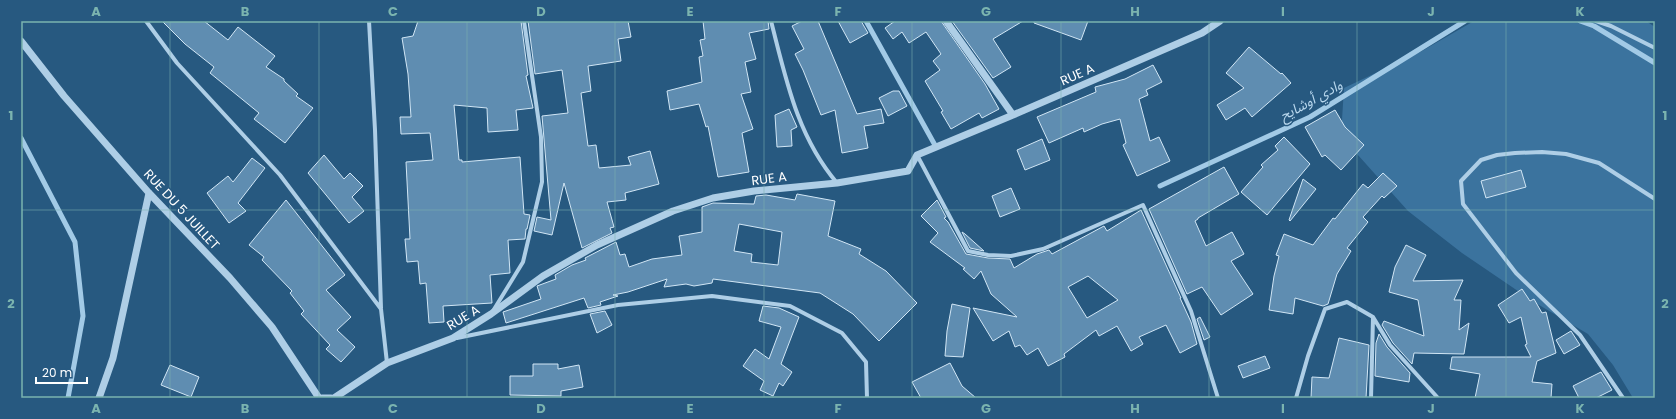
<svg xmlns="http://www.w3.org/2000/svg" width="1676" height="419" viewBox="0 0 1676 419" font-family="Poppins,'Noto Sans Arabic',sans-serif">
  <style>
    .green { fill: #3b739e }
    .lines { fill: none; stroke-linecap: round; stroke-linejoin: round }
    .stream { stroke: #a2cae6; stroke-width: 5 }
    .building { fill: #5f8db1; stroke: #d1e6f5; fill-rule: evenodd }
    .minor { stroke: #aecee6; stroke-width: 4 }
    .tertiary { stroke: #aecee6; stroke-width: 7 }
    .grid { fill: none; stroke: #7bb4af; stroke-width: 1; stroke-opacity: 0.55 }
    .labels { text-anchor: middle; stroke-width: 3; stroke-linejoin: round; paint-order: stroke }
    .street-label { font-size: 13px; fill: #fff; stroke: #275980 }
    .water-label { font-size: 14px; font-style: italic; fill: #b9d8ee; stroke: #275980 }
    .neatline { fill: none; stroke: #7bb4af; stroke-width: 1.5 }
    .grid-label { font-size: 13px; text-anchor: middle; font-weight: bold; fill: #7bb4af }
  </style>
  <rect width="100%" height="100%" fill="#275980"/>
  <path class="green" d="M1474 21H1646L1655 27V398H1633L1613 365 1588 334 1534 302 1462 253 1408 211 1341 136 1344 88 1422 51Z"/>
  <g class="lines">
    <path class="stream" d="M866 21 936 147
      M1580 21 1594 26 1655 63
      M21 138 75 242 83 316 68 398
      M1160 186 1310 117 1465 21"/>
  </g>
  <path class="building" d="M162 21H204L228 40 238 27 275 56 266 67 284 79V81L298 94 296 96 313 108 285 143 254 119 259 113 210 73 214 67 185 44Z
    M418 21H521L528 75 526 76 533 108 516 110 518 130 488 132 487 108 454 105 459 160H462V162L520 157 524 214 530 215 527 229H526L525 239 508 240 510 273 490 275 492 303 443 306 444 322 429 323 426 283 420 284 418 261 407 262 405 239H410L406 162 433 160 430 133 401 134 400 117H411L408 74 402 38 413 36Z
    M528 21H628L631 37 618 39 621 61 588 66 591 91 581 93 588 146 596 145 599 168 631 165 628 157 650 151 659 184 625 193 626 200 607 202 614 227 610 228 612 233 582 248 564 183 552 235 534 231 537 217 551 220 542 116 568 113 562 70 535 74Z
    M703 21H768L769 29 749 33 756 59 745 62 751 92 741 94 753 129 742 133 749 172 718 177 708 126 706 127 699 104 670 110 667 91 702 82 699 57 703 56 700 40 705 39Z
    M802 21H818L857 114 881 109 884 123 864 126 868 148 842 153 835 110 821 115 803 70 795 54 804 49 792 26Z
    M838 21H861L868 33 850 43Z
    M895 21H941L985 84 999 109 982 118 979 113 951 129 941 112 943 111 925 81 940 70 933 61 941 54 926 32 909 43 902 32 893 39 885 28Z
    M952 21H1023L993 39 1011 67 993 78Z
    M1034 21H1088L1081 40 1034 23Z
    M1249 47 1281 74 1282 73 1291 83 1252 117 1245 108 1226 120 1217 105 1244 88 1226 73Z
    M1153 65 1162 82 1146 90 1148 95 1139 99 1150 141 1159 137 1170 161 1137 176 1123 145 1126 143 1120 119 1102 124 1084 132 1083 128 1049 143 1037 117 1096 92 1095 87 1125 79Z
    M893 91H899L907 106 888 116 879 98Z
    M789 109 797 127 791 130 792 146 777 147 775 115Z
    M1335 110 1345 127 1364 145 1341 170 1325 155 1322 157 1305 127Z
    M1284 137 1310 164 1267 215 1241 192 1263 167 1261 165 1278 150 1275 146Z
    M1042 139 1050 160 1025 170 1017 150Z
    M324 155 344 179 350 173 363 186 352 197 364 211 349 223 308 173Z
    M252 158 265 168 238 203 246 211 229 223 207 193 228 176 233 182Z
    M1224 167 1239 194 1198 218V219L1195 221 1206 246 1232 232 1244 254 1231 261 1253 294 1221 315 1202 287 1187 294 1149 209Z
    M1521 170 1526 187 1486 198 1481 181Z
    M1383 173 1397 186 1384 198 1382 196 1363 217 1368 222 1347 248 1351 251 1337 274 1328 304 1323 306 1295 298 1293 314 1269 310 1274 276 1279 256 1276 255 1284 234 1313 245 1333 218 1335 219 1363 184 1368 188Z
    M1303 179 1316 189 1290 221 1289 220Z
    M1011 188 1020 209 1000 217 992 196Z
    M797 194 835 201 828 236 861 249 859 254 886 271 917 303 879 341 853 314 820 293 713 279 712 283 694 286 686 284 664 287 667 279 628 292 613 295 618 296 600 302 601 305 588 308 584 298 506 323 503 312 541 299 537 286 556 279 555 275 572 265 586 260 585 258 616 242 620 255 625 254 629 267 652 259 682 255 679 236 702 232V207L713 203 754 204 756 196 766 195 795 200ZM739 224 782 232 778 265 751 262 752 254 734 251Z
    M286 200 345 275 326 290 351 317 337 330 355 347 341 362 326 349 330 345 301 314 304 311 290 293 292 291 262 260 264 257 249 245Z
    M937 200 946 217 944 218 948 222 966 254 988 258 1010 259 1014 268 1037 254 1049 250 1052 254 1104 226 1107 231 1141 210 1181 298H1180L1191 322 1197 344 1180 353 1166 325 1139 337 1143 344 1131 351 1117 326 1099 336 1096 330 1064 354 1065 357 1048 366 1038 348 1027 355 1020 345 1015 347 1009 331 993 341 973 308 1017 317 991 294 981 271 974 279 963 269 965 268 930 242 938 233 921 216ZM1088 276 1118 300 1087 318 1068 287Z
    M962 232 965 234 984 251 970 248Z
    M1406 245 1426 255 1413 281 1463 280 1454 300H1461L1459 330 1469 323 1464 354 1414 353 1412 364 1393 343 1382 325 1384 321 1424 336 1418 300 1389 292 1395 267Z
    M1522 289 1530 301 1534 299 1542 313 1546 312 1556 353 1537 361 1532 382 1552 384 1551 398H1475L1480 374 1450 369 1452 357H1531L1525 345 1527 344 1521 317 1509 323 1498 305Z
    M952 304 970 308 963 357 945 356 947 331Z
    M763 306 779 308 799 317 781 364 792 372 783 386 779 383 773 396 760 390 764 381 743 366 755 349 769 359 781 327 759 321Z
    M605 311 612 325 597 333 590 314Z
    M1200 317 1210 337 1204 340 1197 319Z
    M1571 331 1580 345 1564 354 1556 340Z
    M1379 334 1387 347 1410 373 1409 382 1375 376 1376 343Z
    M1339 338 1369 345 1366 398H1311L1312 377 1329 378Z
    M1265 356 1270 368 1243 378 1238 366Z
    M950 363 962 386 976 398H921L912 382Z
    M533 364H558V369L579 365 583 387 561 391V396L510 395V376H533Z
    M170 365 199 377 191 397 161 385Z
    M1601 372 1612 390 1596 398H1579L1573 386Z"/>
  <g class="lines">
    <path class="minor" d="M146 21 177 63 280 175 381 309 387 363
      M369 21 375 130 381 308
      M771 21C786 79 797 136 837 183
      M1596 21 1611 26 1655 48
      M917 155 968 251 988 255 1011 256 1043 249 1143 205 1191 311 1218 398
      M493 311 523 262 542 182 541 137 524 21
      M457 338 618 305 712 296 790 306 842 333 866 362 867 398
      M1296 398 1308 356 1325 309 1347 302 1373 317 1390 345 1438 398
      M1371 398 1373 317
      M1623 398 1580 335 1516 273 1463 204 1461 181 1481 160 1497 155 1515 153 1542 152 1566 154 1599 163 1655 199"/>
    <path class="tertiary" d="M946 21 1013 115
      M21 41 64 96 149 193 230 278 272 327 319 398
      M99 398 113 358 149 193
      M322 398H331
      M334 398 387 363 453 338 491 314 543 276 597 245 673 211 713 198 754 191 837 183 908 171 917 155 1013 115 1202 33 1220 21"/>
  </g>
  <path class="grid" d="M170 21V398M319 21V398M467 21V398M615 21V398M764 21V398M912 21V398M1061 21V398M1209 21V398M1357 21V398M1506 21V398M21 210H1655"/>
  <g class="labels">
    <g class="street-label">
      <text transform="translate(1077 74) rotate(-24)" y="5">RUE A</text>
      <text transform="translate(769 178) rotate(-7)" y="5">RUE A</text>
      <text transform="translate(182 209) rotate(47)" y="5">RUE DU 5 JUILLET</text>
      <text transform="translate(463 317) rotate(-31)" y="5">RUE A</text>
    </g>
    <g class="water-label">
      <text transform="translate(1311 100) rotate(-29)" y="5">وادي أوشايح</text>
    </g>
  </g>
  <rect width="1676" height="419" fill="none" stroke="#275980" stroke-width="44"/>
  <path d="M36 377v6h51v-6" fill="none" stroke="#ffffff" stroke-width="2"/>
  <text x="42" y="377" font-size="12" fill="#ffffff" stroke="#275980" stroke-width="3" paint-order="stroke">20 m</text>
  <rect x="22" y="22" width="1632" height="375" class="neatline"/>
  <g class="grid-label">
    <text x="96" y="16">A</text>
    <text x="245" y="16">B</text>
    <text x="393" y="16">C</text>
    <text x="541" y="16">D</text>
    <text x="690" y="16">E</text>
    <text x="838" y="16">F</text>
    <text x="986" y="16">G</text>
    <text x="1135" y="16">H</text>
    <text x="1283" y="16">I</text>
    <text x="1431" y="16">J</text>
    <text x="1580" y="16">K</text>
    <text x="11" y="120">1</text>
    <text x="1665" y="120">1</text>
    <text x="11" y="308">2</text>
    <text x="1665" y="308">2</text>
    <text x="96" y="413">A</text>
    <text x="245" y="413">B</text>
    <text x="393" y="413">C</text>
    <text x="541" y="413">D</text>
    <text x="690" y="413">E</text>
    <text x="838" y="413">F</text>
    <text x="986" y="413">G</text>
    <text x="1135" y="413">H</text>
    <text x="1283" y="413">I</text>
    <text x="1431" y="413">J</text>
    <text x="1580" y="413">K</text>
  </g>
</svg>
